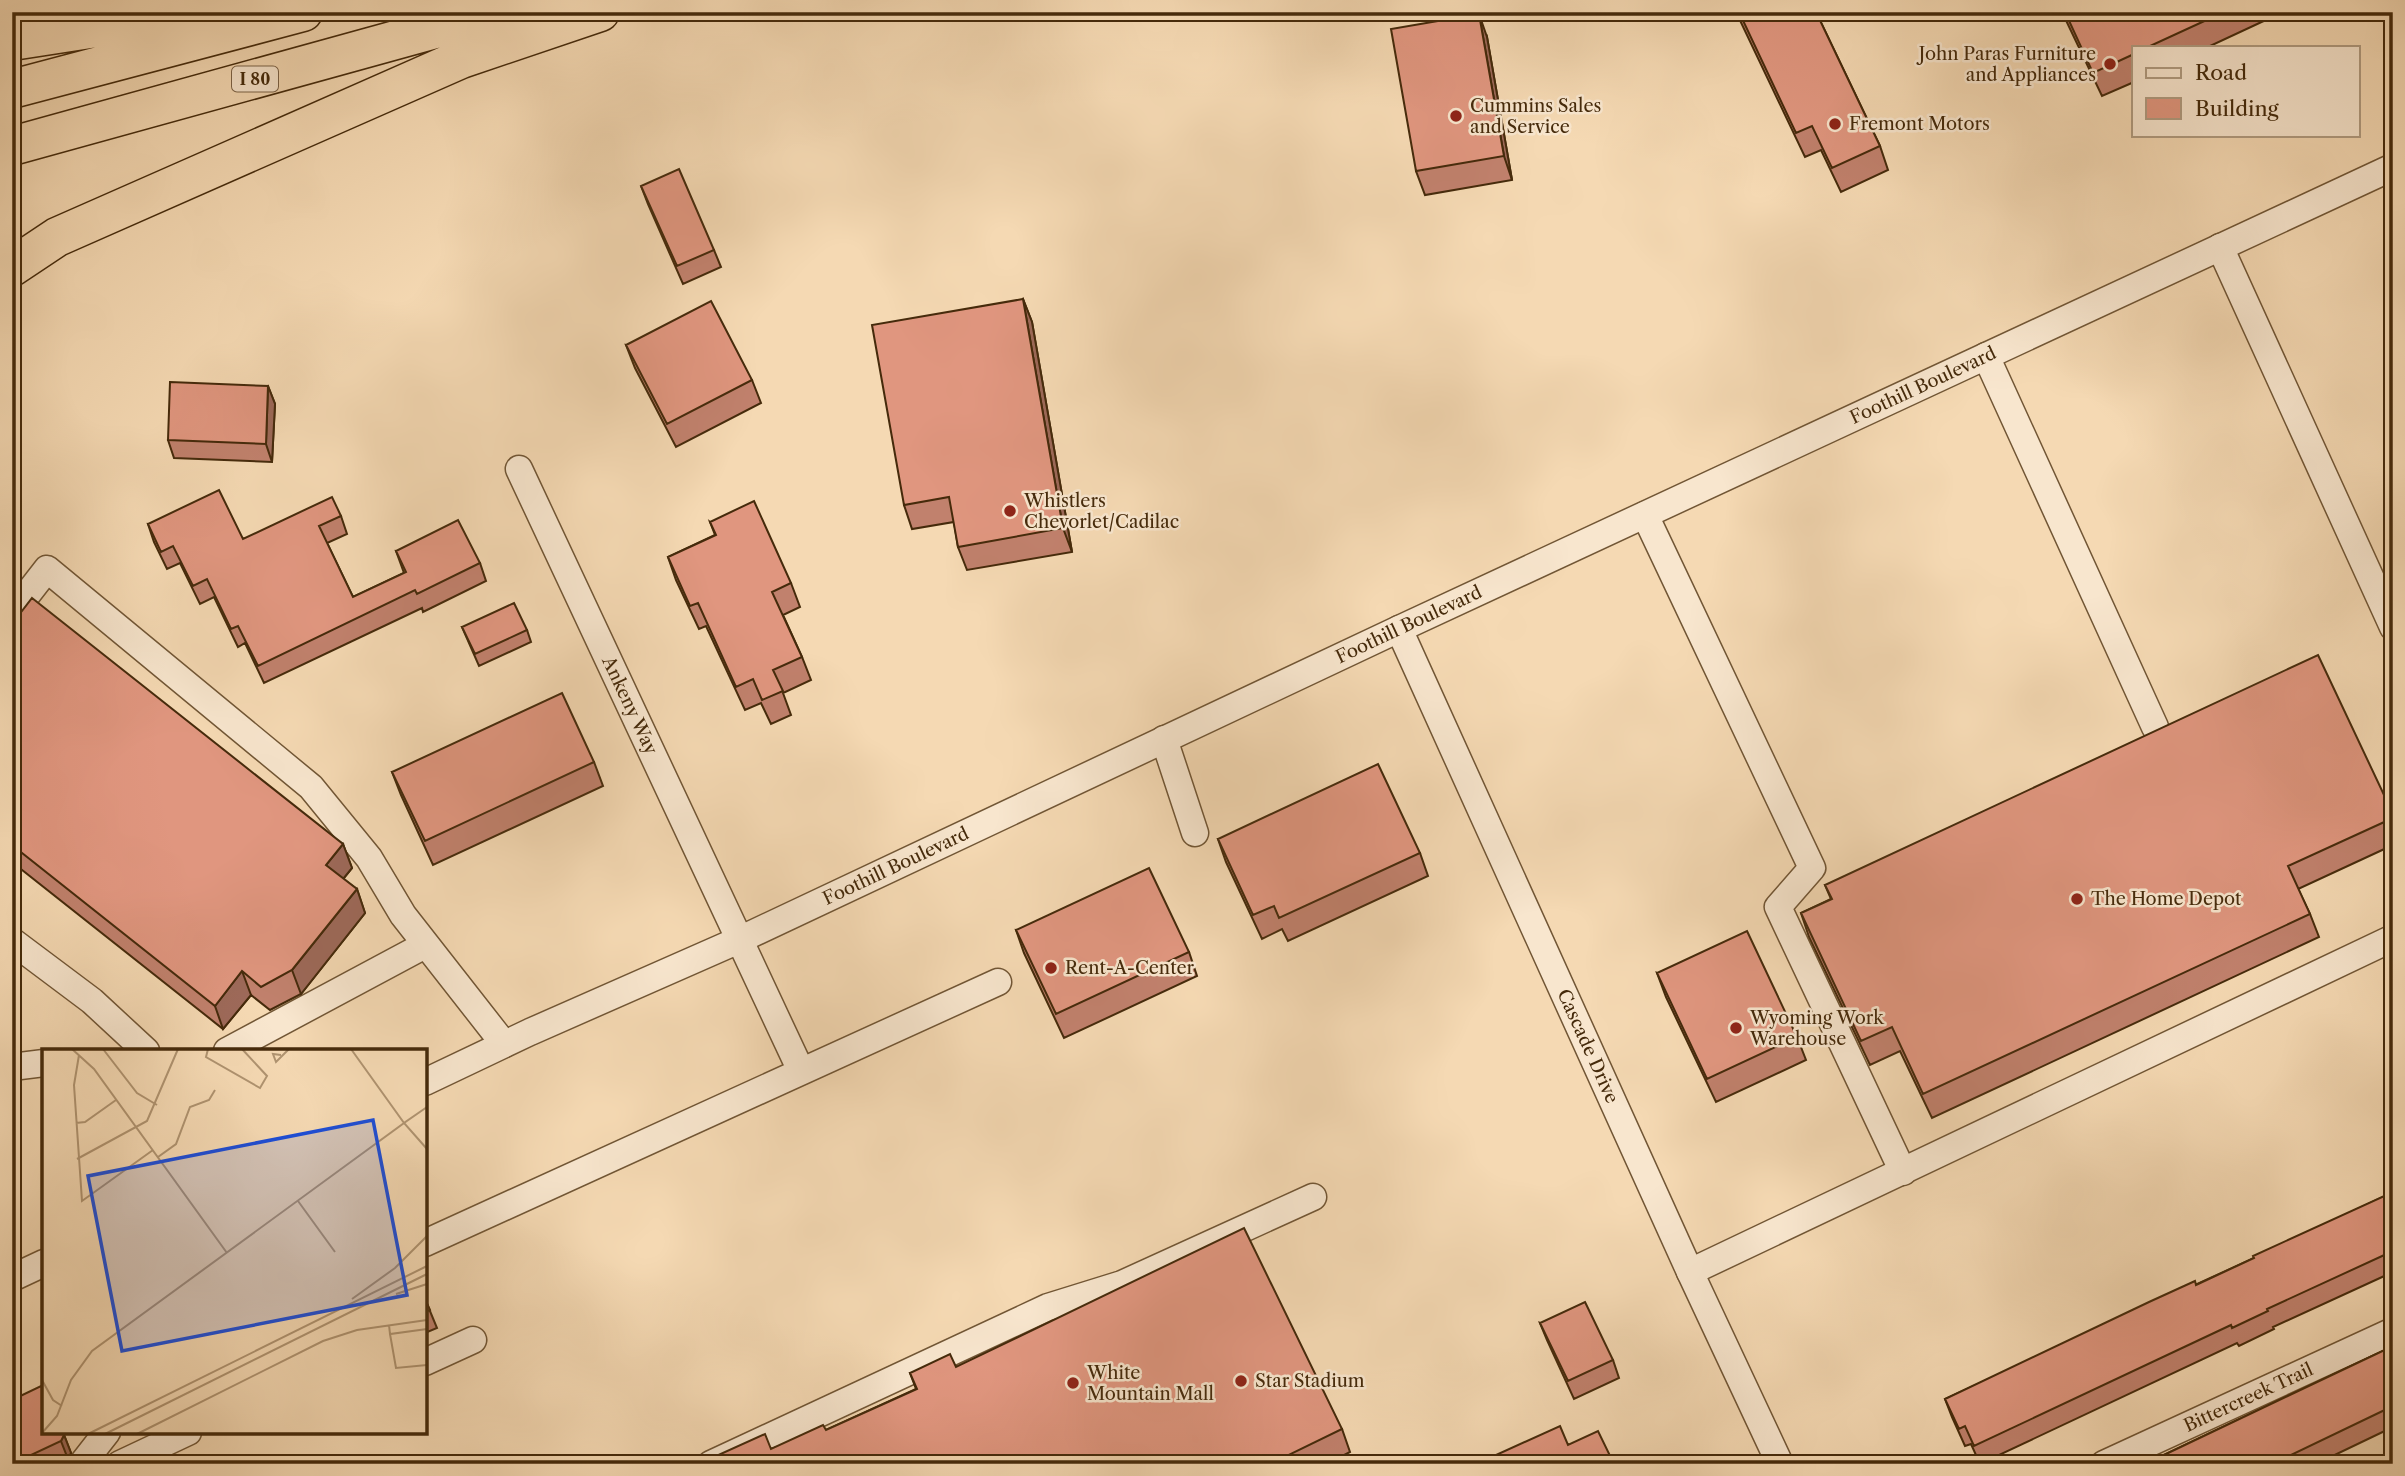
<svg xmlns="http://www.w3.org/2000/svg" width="2405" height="1476" viewBox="0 0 2405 1476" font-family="'Libre Caslon Text',serif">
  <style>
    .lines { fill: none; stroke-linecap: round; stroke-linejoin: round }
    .minor-casing { stroke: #715635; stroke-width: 29 }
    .highway-casing { stroke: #452a0b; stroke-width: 41 }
    .minor { stroke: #f8e6ce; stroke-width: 26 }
    .highway { stroke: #f5d9b3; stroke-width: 38 }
    .wall { fill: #c1816d; stroke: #452a0b; stroke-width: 2 }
    .shaded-wall { fill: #9d6959; stroke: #452a0b; stroke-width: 2 }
    .building { fill: #e0967f; stroke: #452a0b; stroke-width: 2 }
    .poi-dot { fill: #8f2418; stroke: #f8e6ce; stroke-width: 2.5 }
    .labels { text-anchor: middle; stroke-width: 5; stroke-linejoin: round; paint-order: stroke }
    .shield { fill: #f8e6ce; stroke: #7b6246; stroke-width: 2 }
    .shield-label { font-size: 16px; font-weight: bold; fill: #452a0b }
    .poi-label { font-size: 18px; fill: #452a0b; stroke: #f8e6ce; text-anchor: start }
    .street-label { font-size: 18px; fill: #452a0b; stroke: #f8e6ce }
    .inset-road { fill: none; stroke: #af9370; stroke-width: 2 }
    .view { fill: #1d4ed8; fill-opacity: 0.15; stroke: #1d4ed8; stroke-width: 3.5 }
    .inset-edge { fill: none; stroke: #452a0b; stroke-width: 3.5 }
  </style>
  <rect width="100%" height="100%" fill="#f5d9b3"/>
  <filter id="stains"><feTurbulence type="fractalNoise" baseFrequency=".00286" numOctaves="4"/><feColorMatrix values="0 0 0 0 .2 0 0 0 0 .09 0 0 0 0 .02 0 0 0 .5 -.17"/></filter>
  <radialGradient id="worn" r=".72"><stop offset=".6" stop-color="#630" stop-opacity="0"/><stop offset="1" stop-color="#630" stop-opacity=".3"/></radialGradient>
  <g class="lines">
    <defs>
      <g id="minor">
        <path d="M2220 247 2393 627"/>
        <path d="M1986 356 2155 727"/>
        <path id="s1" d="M519 469 801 1071"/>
        <path d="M1645 515 1812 868 1778 907 1903 1172"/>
        <path d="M12 614 47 569 311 787 369 858 403 915 504 1044"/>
        <path id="s2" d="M1399 629 1690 1272 1780 1464"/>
        <path d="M1164 739 1195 833"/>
        <path d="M12 941 92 1001 146 1051"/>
        <path d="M227 1051 425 945"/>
        <path d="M12 1067 44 1063"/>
        <path id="s3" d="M425 1082 530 1032 739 940 1399 629 2393 167"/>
        <path d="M425 1243 998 982"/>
        <path d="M1690 1272 2393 938"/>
        <path d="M12 1278 44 1263"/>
        <path d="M425 1362 473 1340"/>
        <path d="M82 1464 107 1432"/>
        <path d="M120 1464 188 1432"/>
        <path d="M711 1464 1048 1307 1122 1284 1313 1197"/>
        <path id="s4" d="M2104 1464 2393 1331"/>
      </g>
      <path id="highway" d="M12 41 200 12
        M12 89 303 12
        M12 146 497 12
        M12 267 57 237 461 59 600 12"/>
    </defs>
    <use href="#minor" class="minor-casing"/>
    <use href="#highway" class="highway-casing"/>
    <use href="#minor" class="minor"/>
    <use href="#highway" class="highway"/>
  </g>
  <path class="wall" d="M1736 12H1816L1880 146 1888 170 1841 192 1821 150 1805 157Z
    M2062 12H2283L2208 47H2134V82L2102 96Z
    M1487 37 1512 180 1425 195 1416 171Z
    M641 186 714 250 721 267 683 284 648 204Z
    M1023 299 1032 322 1072 552 967 570 958 547 954 522 912 529 904 505Z
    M626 345 752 380 761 403 676 447 635 368Z
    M268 386 275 404 272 462 174 458 168 440Z
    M341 516 347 534 327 543 353 597 404 573 396 551 480 563 486 581 423 612 422 608 264 683 245 643 238 647 214 597 200 604 180 563 167 569 154 542 148 524 243 539Z
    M710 522 791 583 800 607 783 615 802 657 811 680 783 693 791 715 771 724 761 703 745 710 706 626 699 629 676 580 668 557 715 535Z
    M12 624 343 844 352 868 343 879 357 889 365 913 301 994 270 1010 251 995 223 1029 12 862Z
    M462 627 527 630 531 642 479 666Z
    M594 762 603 786 433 865 401 795 392 772Z
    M2393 814V845L2298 889 2310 914 2319 937 1932 1118 1900 1051 1870 1065 1809 937 1801 913 1831 899 1825 885Z
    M1218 839 1420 853 1428 876 1288 941 1282 929 1262 939 1226 862Z
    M1016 930 1189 952 1197 976 1064 1038 1024 953Z
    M1657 973 1797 1037 1806 1060 1716 1102 1666 997Z
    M2393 1192V1272L2273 1327 2274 1329 2239 1346 2237 1343 1980 1464 1971 1444 1965 1446 1952 1417 1945 1399 2254 1258Z
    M425 1299 437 1328 425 1333Z
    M1540 1323 1613 1360 1619 1378 1574 1399 1547 1340Z
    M2393 1346V1427L2316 1464H2145Z
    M956 1367 1342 1429 1350 1452 1327 1464H706L771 1449 826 1430 916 1389 910 1373Z
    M63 1432 71 1453 68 1459 57 1464H12Z"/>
  <path class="shaded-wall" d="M1479 14 1487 37 1512 180 1504 156Z
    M1023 299 1032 322 1072 552 1063 528Z
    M268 386 275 404 272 462 266 444Z
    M343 844 352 868 335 889 326 865Z
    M357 889 365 913 301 994 292 970Z
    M242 971 251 995 223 1029 215 1006Z
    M64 1435 71 1453 68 1459 61 1441Z"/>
  <path class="building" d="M1739 12H1816L1880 146 1832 168 1812 126 1796 133Z
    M2065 12H2224L2148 47H2134V54L2093 73Z
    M1479 14 1504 156 1416 171 1391 29Z
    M679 169 714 250 677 266 641 186Z
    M1023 299 1063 528 958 547 949 497 904 505 872 325Z
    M711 301 752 380 667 424 626 345Z
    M170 382 268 386 266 444 168 440Z
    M219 490 243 539 332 497 341 516 319 526 353 597 406 572 396 551 458 520 480 563 417 594 415 590 258 666 238 626 231 629 207 579 193 586 173 546 161 552 148 524Z
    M754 501 791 583 772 592 802 657 773 670 783 691 762 700 753 679 736 687 698 603 690 606 668 557 716 535 710 522Z
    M32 598 343 844 326 865 357 889 292 970 261 987 242 971 215 1006 12 845V624Z
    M514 603 527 630 475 654 462 627Z
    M2318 655 2393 814V818L2288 866 2310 914 1923 1094 1892 1027 1861 1041 1801 913 1832 899 1825 885Z
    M562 693 594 762 425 841 392 772Z
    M1378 764 1420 853 1279 918 1274 906 1253 915 1218 839Z
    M1149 868 1189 952 1056 1014 1016 930Z
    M1747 931 1797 1037 1707 1079 1657 973Z
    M2393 1192V1251L2267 1309 2268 1311 2232 1328 2231 1325 1974 1446 1965 1426 1959 1429 1945 1399 2149 1302 2195 1281 2196 1285 2254 1258 2253 1256Z
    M1244 1228 1342 1429 1270 1464H706L705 1461 765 1434 771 1449 823 1425 826 1430 917 1389 910 1373 950 1354 956 1367Z
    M425 1299 430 1310 425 1312Z
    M1585 1302 1613 1360 1568 1381 1540 1323Z
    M2393 1346V1406L2272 1464H2145Z
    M41 1386 44 1392V1432H63L64 1435 61 1441 12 1464V1400Z
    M1560 1426 1568 1445 1598 1431 1614 1464H1487L1485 1460Z"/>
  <g class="poi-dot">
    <circle cx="2110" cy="64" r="7"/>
    <circle cx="1456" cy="116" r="7"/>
    <circle cx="1835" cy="124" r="7"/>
    <circle cx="1010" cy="511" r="7"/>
    <circle cx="2077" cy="899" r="7"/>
    <circle cx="1051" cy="968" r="7"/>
    <circle cx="1736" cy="1028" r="7"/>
    <circle cx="1241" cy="1381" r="7"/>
    <circle cx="1073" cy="1383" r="7"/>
  </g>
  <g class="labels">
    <rect class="shield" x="232" y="66.5" width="46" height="25" rx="5"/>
    <g class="shield-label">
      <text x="255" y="85">I 80</text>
    </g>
    <g class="poi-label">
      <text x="2096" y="60" text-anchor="end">John Paras Furniture<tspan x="2096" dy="21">and Appliances</tspan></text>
      <text x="1470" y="112">Cummins Sales<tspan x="1470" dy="21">and Service</tspan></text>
      <text x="1849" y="130">Fremont Motors</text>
      <text x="1024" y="507">Whistlers<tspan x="1024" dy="21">Chevorlet/Cadilac</tspan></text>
      <text x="2091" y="905">The Home Depot</text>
      <text x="1065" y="974">Rent-A-Center</text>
      <text x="1750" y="1024">Wyoming Work<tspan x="1750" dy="21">Warehouse</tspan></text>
      <text x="1087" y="1379">White<tspan x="1087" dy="21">Mountain Mall</tspan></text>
      <text x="1255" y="1387">Star Stadium</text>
    </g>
    <g class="street-label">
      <text dy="6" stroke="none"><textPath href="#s3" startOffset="1652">Foothill Boulevard</textPath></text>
      <text dy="6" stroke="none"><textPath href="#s3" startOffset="1085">Foothill Boulevard</textPath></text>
      <text dy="6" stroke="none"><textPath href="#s1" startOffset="261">Ankeny Way</textPath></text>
      <text dy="6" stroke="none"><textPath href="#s3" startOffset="518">Foothill Boulevard</textPath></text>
      <text dy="6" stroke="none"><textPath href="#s2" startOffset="458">Cascade Drive</textPath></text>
      <text dy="6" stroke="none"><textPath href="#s4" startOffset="159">Bittercreek Trail</textPath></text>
    </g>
  </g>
  <g transform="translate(42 1049)">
    <rect width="385" height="385" fill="#f5d9b3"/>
    <path class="inset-road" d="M30 0 52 20 185 204M61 0 95 44 115 56M166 0 164 8 218 39 225 27 200 0M37 6 32 36 40 152 111 101M239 6 231 5 234 13 247 0M385 58 362 74 385 100M34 74 43 73 74 51M116 108 134 95 148 58 167 51 173 41M35 110 105 72 136 0M256 152 293 203M354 245 385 235M310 250 353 219 385 187M347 276 348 285 385 280M348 285 354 319 385 316M0 331 11 351 20 357M0 384 15 367 29 331 50 302 362 74 309 0M46 385 385 217M63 385 385 225M95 385 281 292 315 281 385 271"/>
    <path class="view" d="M331 71 365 246 80 302 46 127Z"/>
    <rect width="385" height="385" class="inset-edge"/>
  </g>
  <rect width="2405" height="1476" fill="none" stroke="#f5d9b3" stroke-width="42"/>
  <rect x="14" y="14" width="2377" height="1448" fill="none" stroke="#452a0b" stroke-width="3.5"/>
  <rect x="21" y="21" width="2363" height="1434" fill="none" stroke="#452a0b" stroke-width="2"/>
  <rect x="2132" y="46" width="228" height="91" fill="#f8e6ce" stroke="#b09b80" stroke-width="2"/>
  <rect x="2146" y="68" width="35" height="10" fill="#f8e6ce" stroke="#b09b80" stroke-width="2"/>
  <text x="2195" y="80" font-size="21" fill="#452a0b">Road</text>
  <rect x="2146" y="98" width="35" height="21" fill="#e0967f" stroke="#b09b80" stroke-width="2"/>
  <text x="2195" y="116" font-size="21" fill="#452a0b">Building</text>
  <rect width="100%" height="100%" filter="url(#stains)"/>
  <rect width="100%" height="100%" fill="url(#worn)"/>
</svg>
